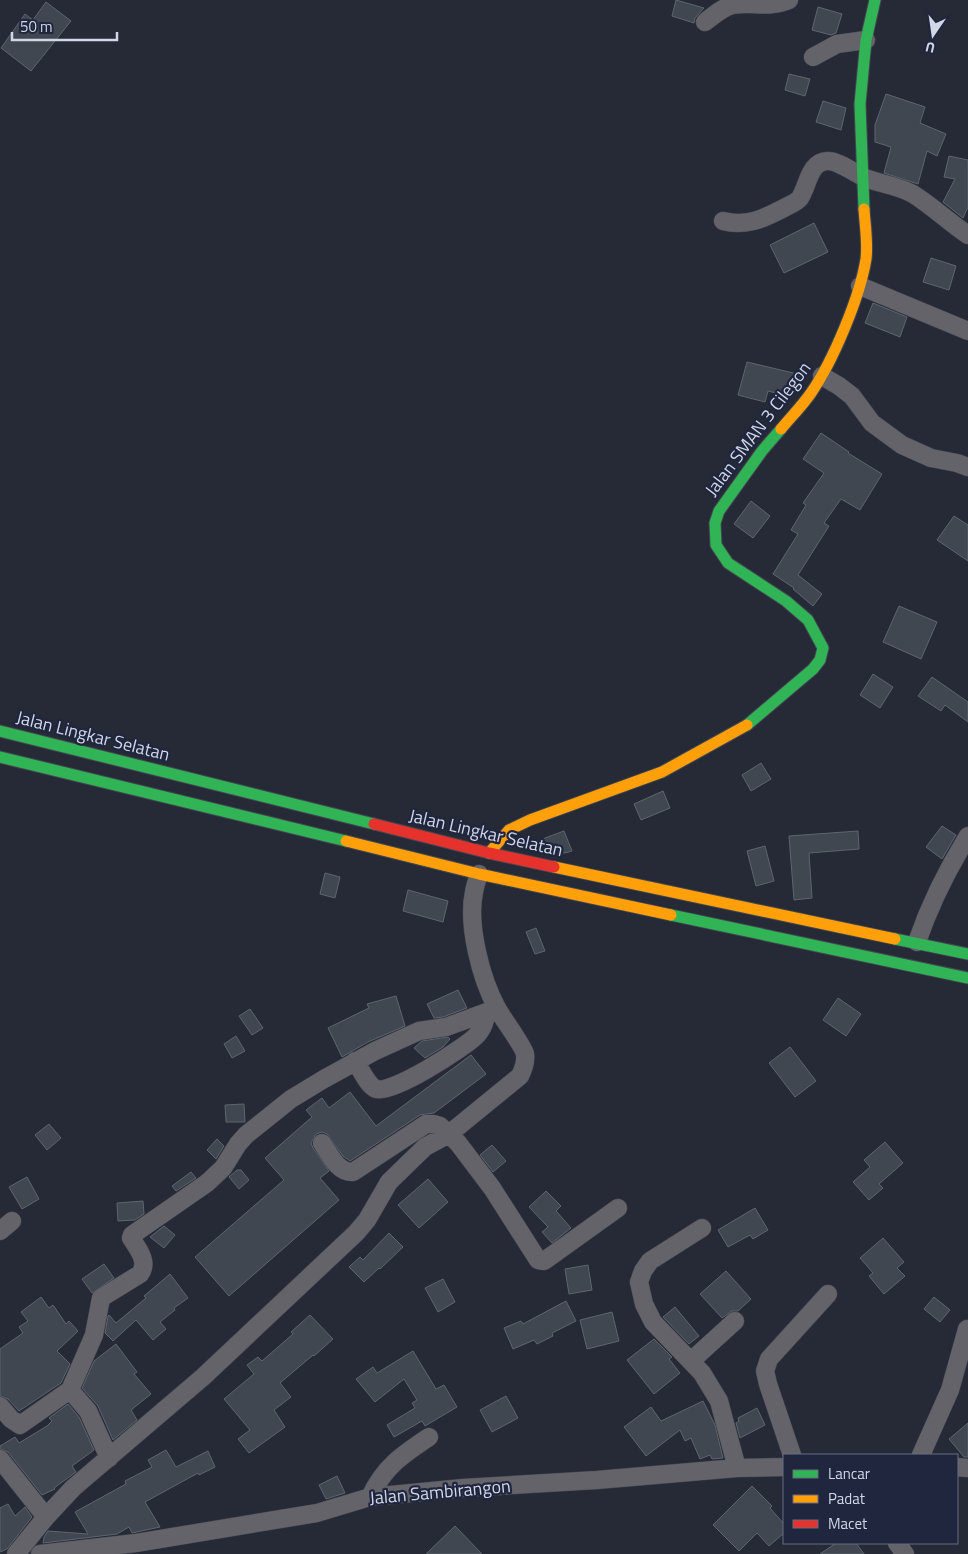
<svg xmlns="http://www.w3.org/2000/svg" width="968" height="1554" viewBox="0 0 968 1554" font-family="'Titillium Web',sans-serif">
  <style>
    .building { fill: #404751; stroke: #5e656f }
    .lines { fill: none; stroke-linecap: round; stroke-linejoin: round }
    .street-casing { stroke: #434751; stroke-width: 19 }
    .fast-casing { stroke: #434751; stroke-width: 13 }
    .slow-casing { stroke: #434751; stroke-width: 13 }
    .jam-casing { stroke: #434751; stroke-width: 13 }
    .street { stroke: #646369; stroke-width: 18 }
    .fast { stroke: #30b455; stroke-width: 11 }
    .slow { stroke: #ff9f0a; stroke-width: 11 }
    .jam { stroke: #e5322d; stroke-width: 11 }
    .labels { text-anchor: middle; stroke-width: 4.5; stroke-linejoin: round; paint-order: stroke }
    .street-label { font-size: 18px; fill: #d1d7e7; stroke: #1f263e }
  </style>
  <rect width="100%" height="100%" fill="#262a37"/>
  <path class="building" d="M676 0 704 8 695 18 694 23 672 16Z
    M46 2 71 21 31 71 1 48 25 14 33 20Z
    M818 7 842 14 836 33 831 35 812 30Z
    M789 74 810 79 805 96 785 90Z
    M886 94 925 107 920 123 946 134 937 156 927 151 918 184 884 173 891 147 875 142V125Z
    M823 101 846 108 841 130 816 122Z
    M949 156 968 160V207L963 218 943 202 955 179 944 177Z
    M814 223 828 252 784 273 770 245Z
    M931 258 956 266 949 290 923 282Z
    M873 303 907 317 900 337 865 323Z
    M747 362 806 376 791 397 768 391 765 402 738 395Z
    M821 433 849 452 848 453 882 474 860 510 841 499 824 523 829 526 798 575 822 594 813 606 793 589 794 588 773 574 798 534 791 530 806 505 803 503 824 473 803 459Z
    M751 501 770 516 753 538 734 524Z
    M954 516 968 525V561L937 540Z
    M899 606 937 622 921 659 883 642Z
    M873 674 893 687 880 708 860 695Z
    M932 677 968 702V722L945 705 941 711 918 696Z
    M761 763 771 779 751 791 742 775Z
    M663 791 670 808 641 820 634 804Z
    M942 826 956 835 942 859 926 847Z
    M564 831 572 851 565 853 540 848 537 841Z
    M858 831 859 849 809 853 812 898 794 900 789 836Z
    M765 846 774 881 756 886 747 851Z
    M325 873 340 877 335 898 320 894Z
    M408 890 448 901 443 922 403 911Z
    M536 928 545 951 535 954 526 932Z
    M458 990 467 1008 443 1017 434 1018 427 1004Z
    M396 996 405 1026 368 1042 342 1057 328 1028 369 1008 367 1004Z
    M838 998 861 1014 846 1036 823 1020Z
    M250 1009 263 1028 252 1035 239 1016Z
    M236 1036 245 1051 232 1058 224 1044Z
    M448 1037 450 1039 443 1047 425 1058 414 1048 422 1041Z
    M790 1047 816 1081 795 1097 769 1063Z
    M471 1055 486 1074 434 1113 420 1115 350 1161 343 1156 327 1134 322 1132 316 1134 311 1143 313 1148 329 1171 320 1178 339 1200 229 1296 195 1257 284 1180 265 1158 312 1117 306 1110 322 1098 329 1108 350 1092 376 1126Z
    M244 1104 245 1122H226L225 1105Z
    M49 1124 61 1138 47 1150 35 1135Z
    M217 1139 224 1146 216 1159 207 1150Z
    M885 1142 903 1163 879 1184 883 1188 869 1200 853 1182 870 1167 864 1160Z
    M492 1145 506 1161 493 1172 480 1155Z
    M237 1170H241L249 1180 239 1189 229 1177Z
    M191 1172 196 1178 176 1191 172 1186Z
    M27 1177 39 1199 22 1209 9 1187Z
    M428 1179 448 1202 419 1228 398 1205Z
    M546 1191 561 1206 556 1211 571 1228 552 1243 542 1232 548 1227 529 1207Z
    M143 1201 144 1214 135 1220 118 1221 117 1203Z
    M755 1208 768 1230 753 1239 750 1235 728 1247 718 1230Z
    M164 1226 175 1235 164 1248 150 1237Z
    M389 1233 403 1247 380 1269 379 1268 364 1282 349 1267 360 1257 363 1260Z
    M883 1238 904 1262 897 1268 905 1276 884 1294 869 1276 873 1273 860 1258Z
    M104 1264 114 1278 92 1293 82 1279Z
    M588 1265 592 1290 569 1294 565 1269Z
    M726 1271 751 1299 738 1311H732L722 1318 700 1294Z
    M170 1274 188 1298 174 1308 175 1310 160 1322 166 1329 153 1340 136 1320 113 1341 105 1333 108 1316 109 1315 116 1323 146 1298 144 1296Z
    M443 1279 455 1302 438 1312 425 1288Z
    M41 1297 49 1308 53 1305 66 1324 69 1321 78 1331 57 1351 70 1364 61 1383 19 1411 8 1399 0 1396V1349L23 1333 19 1327 28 1321 21 1312Z
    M934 1297 950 1310 940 1322 924 1309Z
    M566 1301 576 1321 552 1333 553 1336 537 1344 534 1340 513 1349 504 1328 521 1321 523 1324Z
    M675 1307 699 1336 689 1344 663 1317Z
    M612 1312 619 1341 587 1349 580 1320Z
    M310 1315 333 1339 314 1356 313 1355 280 1383 291 1397 274 1410 285 1427 249 1453 238 1439 250 1430 224 1399 254 1374 247 1365 258 1357 262 1361 293 1334 291 1332Z
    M654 1339 672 1357 669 1359 680 1373 654 1394 627 1360Z
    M116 1344 137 1372 134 1374 151 1394 131 1410 137 1420 113 1440 98 1406 82 1388 94 1361Z
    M413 1351 436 1389 444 1385 457 1407 425 1426 422 1421 394 1437 387 1425 415 1408 412 1403 417 1400 404 1379 375 1402 356 1379 373 1367 377 1373Z
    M506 1396 518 1418 492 1432 480 1410Z
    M703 1401 715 1425 723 1458 712 1459 710 1455 700 1459 691 1438 685 1441 680 1430 646 1456 624 1427 651 1407 661 1421Z
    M68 1404 79 1417 94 1450 72 1466 76 1472 54 1488 55 1489 42 1495 8 1452 0 1449V1446L15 1437 19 1443 47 1426 52 1421 49 1418Z
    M757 1408 765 1425 740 1438 736 1423 739 1421 738 1418Z
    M968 1423V1457H964L949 1439Z
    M166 1450 176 1467 208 1451 215 1467 199 1475 198 1473 145 1502 160 1527 132 1533 129 1527 117 1534 43 1543 44 1537 48 1531 88 1534 75 1512 126 1484 125 1481 152 1467 148 1460Z
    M337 1476 345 1493 326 1499 319 1485Z
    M752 1486 772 1506 770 1508 784 1524V1533L769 1546 757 1533 739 1551 713 1525Z
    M8 1504 15 1516 25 1507 32 1517 7 1549 0 1552V1508Z
    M455 1526 482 1554H426Z
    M836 1543H856L864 1554H820Z"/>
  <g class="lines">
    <defs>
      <path id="street" d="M705 22C713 16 723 7 733 5 752 1 768 9 789 0
        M813 57 837 44 866 40
        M723 221C746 227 763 219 784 208 789 205 796 203 800 198 808 186 809 161 828 161 838 161 853 172 863 177 879 184 897 185 913 194 932 206 949 222 968 235
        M860 286 968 331
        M822 376 839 386 852 396 872 423 902 445 931 458 957 463 968 467
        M917 942C930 904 947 870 968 836
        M355 1061C361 1069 367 1085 376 1089 391 1095 464 1048 476 1036 483 1029 485 1021 487 1012
        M322 1143C330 1155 338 1173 353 1172L426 1124H433L440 1126 458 1143 492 1188 538 1260 544 1261 618 1208
        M702 1228 650 1261 643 1271 639 1282 644 1304 653 1322 702 1373 719 1401 737 1468
        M0 1231 12 1221
        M691 1361 735 1321
        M70 1390 94 1335 101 1298 140 1274C149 1262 138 1249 131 1238L132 1235 207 1183 223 1168 238 1144 246 1135 291 1099 324 1079 375 1051 419 1031 446 1027 487 1012 496 1007
        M0 1406 11 1419 20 1425 70 1390 88 1411 109 1458
        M792 1455 768 1384 765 1371 769 1359 828 1294
        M921 1455 950 1390 967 1329
        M0 1459 46 1517
        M957 1467 968 1468
        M370 1497C384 1467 402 1455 429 1437
        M897 1543 905 1554
        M16 1554 46 1517 73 1488 203 1377 356 1233 367 1220 389 1182 425 1147 449 1134 520 1076C523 1070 526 1061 525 1054 523 1045 502 1018 497 1008 481 979 467 925 474 892 475 886 477 880 479 874
        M40 1554 136 1543 317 1513 370 1497 463 1488 597 1480 737 1468 784 1467"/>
      <path id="fast" d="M864 209 860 104 866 40 875 0
        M747 725 813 669 820 660 823 648 808 620 786 601 728 563 716 545 715 523 719 511 762 451 781 429
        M0 731 374 824
        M0 757 346 841
        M671 915 968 978
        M895 939 968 954"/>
      <path id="slow" d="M781 429C791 417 802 406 811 393 833 361 860 297 866 259 868 243 865 225 864 209
        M346 841 479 874 671 915
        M489 853 509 830 530 820 662 772 747 725
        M554 867 895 939"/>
      <path id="jam" d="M374 824 489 853 554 867"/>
    </defs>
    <use href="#street" class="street-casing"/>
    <use href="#fast" class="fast-casing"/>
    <use href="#slow" class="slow-casing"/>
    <use href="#jam" class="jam-casing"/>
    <use href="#street" class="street"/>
    <use href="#fast" class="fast"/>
    <use href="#slow" class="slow"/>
    <use href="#jam" class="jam"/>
  </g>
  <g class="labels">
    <g class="street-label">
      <text transform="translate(758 429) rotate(-53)" y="6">Jalan SMAN 3 Cilegon</text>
      <text transform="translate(93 736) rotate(14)" y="6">Jalan Lingkar Selatan</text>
      <text transform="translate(486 833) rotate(13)" y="6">Jalan Lingkar Selatan</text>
      <text transform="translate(440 1492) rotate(-5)" y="6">Jalan Sambirangon</text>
    </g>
  </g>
  <rect x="783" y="1454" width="175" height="90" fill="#1f263e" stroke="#666d82"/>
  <rect x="793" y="1470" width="25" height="8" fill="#30b455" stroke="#666d82"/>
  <text x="828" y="1479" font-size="15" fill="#d1d7e7">Lancar</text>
  <rect x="793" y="1495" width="25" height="8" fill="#ff9f0a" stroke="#666d82"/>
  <text x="828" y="1504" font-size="15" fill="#d1d7e7">Padat</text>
  <rect x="793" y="1520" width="25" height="8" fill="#e5322d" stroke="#666d82"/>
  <text x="828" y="1529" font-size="15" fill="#d1d7e7">Macet</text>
  <g transform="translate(933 35) rotate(193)" stroke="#1f263e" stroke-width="4" paint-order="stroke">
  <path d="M0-4L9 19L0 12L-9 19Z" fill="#d1d7e7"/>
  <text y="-8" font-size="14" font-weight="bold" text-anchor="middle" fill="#d1d7e7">U</text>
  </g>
  <path d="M12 32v8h105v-8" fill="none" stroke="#d1d7e7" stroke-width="2.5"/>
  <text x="20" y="32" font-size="15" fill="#d1d7e7" stroke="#1f263e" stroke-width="4" paint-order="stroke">50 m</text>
</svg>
